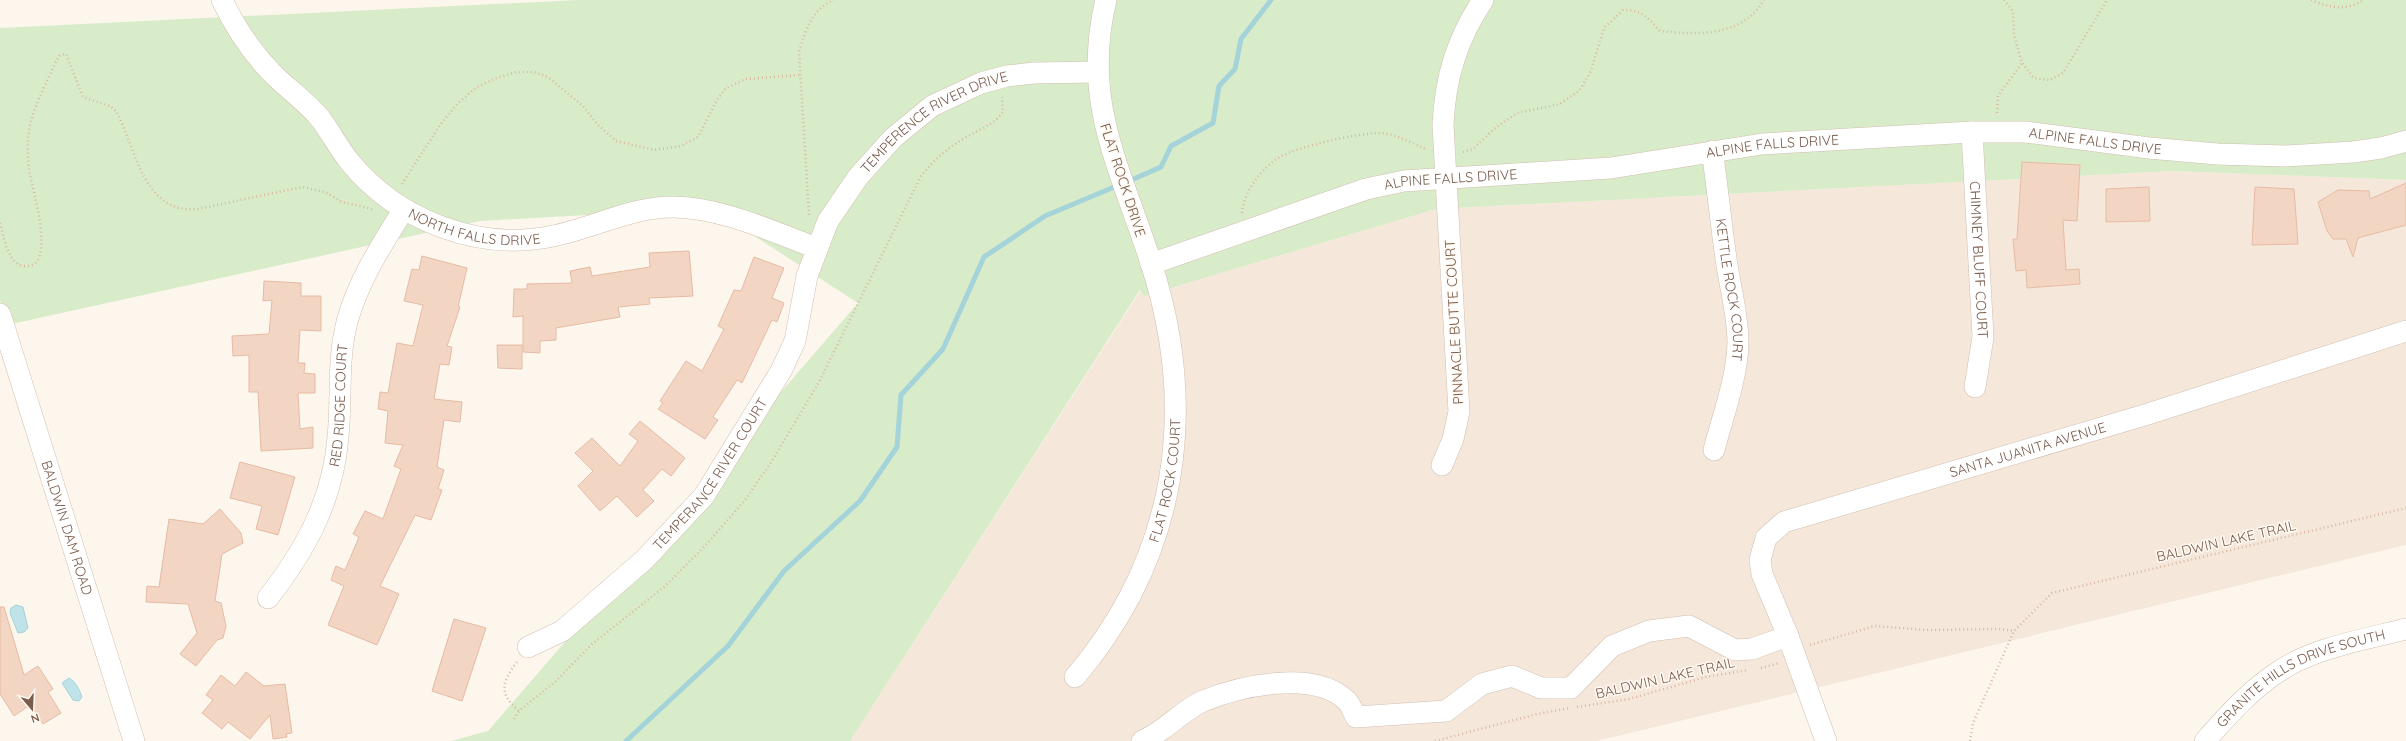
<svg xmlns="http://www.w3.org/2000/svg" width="2406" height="741" viewBox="0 0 2406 741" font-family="Quicksand,sans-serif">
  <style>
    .residential { fill: #f5e8da }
    .green { fill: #d8ecc9 }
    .water { fill: #bfe3e8; stroke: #a5d3da }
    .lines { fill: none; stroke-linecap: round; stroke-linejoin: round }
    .stream { stroke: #a5d3da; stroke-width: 5 }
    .building { fill: #f3d5c3; stroke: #e6bba3 }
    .minor-casing { stroke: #d1beb0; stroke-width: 22 }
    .path { stroke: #d9b8a5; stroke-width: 2.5; stroke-dasharray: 1 3; stroke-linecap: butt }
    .minor { stroke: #fff; stroke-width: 21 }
    .labels { text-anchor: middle; stroke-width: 3; stroke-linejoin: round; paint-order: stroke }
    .street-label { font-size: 14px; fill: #7a5c4d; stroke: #fffaf3 }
  </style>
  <rect width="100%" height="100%" fill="#fdf6ec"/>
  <path class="residential" d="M2173 171 2406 180V545L1597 741H850L1141 290 1144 296 1436 209Z"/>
  <path class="green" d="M578 0H2406V180L2173 171 1436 209 1144 296 1140 290 850 741H451L488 731 858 303 711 208 480 221 7 325 0 300V28Z"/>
  <path class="water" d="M16 605 23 607 28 628 24 632 18 633 10 613 11 608Z
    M69 678C76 682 79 689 82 697L79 701 73 700 62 683Z"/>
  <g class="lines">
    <path class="stream" d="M1127 182 1161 167 1171 146 1213 123 1219 86 1235 69 1241 39 1271 0
      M626 741 728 646 784 571 860 501 897 447 901 395 943 349 984 257 1045 216 1119 185"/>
  </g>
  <path class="building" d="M2022 162 2080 165 2077 221 2063 220 2066 270 2079 269 2080 284 2027 288 2026 270 2016 271 2013 239H2017Z
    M2406 183V225L2358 238 2353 257 2346 239H2333L2327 231 2318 202 2338 190 2369 191 2370 199Z
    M2149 187 2150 221 2106 222V189Z
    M2255 187 2294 189 2298 244 2252 245Z
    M689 251 693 296 649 298 650 304 618 307 620 317 556 328V340L540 341V353L523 352V316L513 317 514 289H527V284L572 283 570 271 590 267 592 276 650 267 649 253Z
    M422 256 467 268 458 307H460L447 346 452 347 449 365 440 364 434 399 462 402 460 422 444 420 437 467 444 470 438 489 442 490 431 520 415 515 380 586 399 594 377 645 328 625 344 586 331 580 336 566 345 570 359 537 353 534 365 511 383 519 401 469 394 466 403 445 385 443 388 411 378 409 380 392 388 393 397 343 413 346 423 305 404 301 412 269 419 270Z
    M754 257 784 268 772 298 784 303 777 322 772 320 742 383 737 380 713 417 718 420 705 439 658 409 663 403 660 401 686 361 702 371 724 329 718 326 734 290 741 291Z
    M264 281 301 283V296H321V331L300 330 298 363H305L304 373 315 374V393H298L300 429 313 427V448L261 451 258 392H249V355L233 356 232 336 269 334 272 300 263 301Z
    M497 345H522V369L498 368Z
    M640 421 685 458 671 476 662 469 643 490 654 501 637 517 617 496 600 511 578 486 593 471 575 453 592 438 620 466 638 441 629 434Z
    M240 462 295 477 278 535 256 529 262 506 230 498Z
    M220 509 241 533 243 543 222 554 215 601 221 603 226 626 223 638 217 640 196 666 180 654 197 633 188 604 146 602 147 586 159 587 169 519 203 524Z
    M0 607H4L24 675 38 666 53 689 48 692 61 713 43 724 30 705 14 716 0 694Z
    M454 619 486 628 462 701 432 691Z
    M246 672 264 686 285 684 292 733 286 734 287 737 273 739 270 715 250 739 228 722 222 729 202 713 213 700 206 695 221 675 235 686Z"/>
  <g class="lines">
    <defs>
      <g id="minor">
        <path id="s1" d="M222 0C236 29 254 56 277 78 291 91 306 102 319 117 330 131 338 147 349 161 397 220 478 252 553 236 594 228 630 207 673 207 724 208 770 231 817 248"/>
        <path id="s2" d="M1972 132 1983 337 1975 387"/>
        <path id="s3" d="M1712 151C1718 189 1721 227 1727 265 1731 292 1738 316 1738 343 1737 379 1723 415 1714 450"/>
        <path id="s4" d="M1151 264 1366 189 1404 181 1611 168 1762 144 1972 132H2026L2149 148 2217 154 2285 156 2353 152 2381 148 2406 141"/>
        <path id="s5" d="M0 314 134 741"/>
        <path d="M1442 465 1453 439 1459 412 1443 125C1445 78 1457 39 1483 0"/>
        <path id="s6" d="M268 598C306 549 333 500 338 437 342 398 337 361 347 322 358 281 381 246 404 209"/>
        <path id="s7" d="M528 647 562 631 644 560 704 496 781 371 795 341 807 276 828 221 858 177 893 138 932 106 981 83 1007 76 1034 73 1097 72"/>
        <path id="s8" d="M1075 677C1177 557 1199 411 1151 263 1121 169 1081 102 1106 0"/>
        <path d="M1142 741C1165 732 1182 710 1203 701 1241 686 1314 669 1347 701 1351 705 1353 712 1356 717L1446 711 1482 684 1512 676 1541 688H1571L1612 646 1649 631 1689 626 1735 650 1752 649 1788 636"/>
        <path id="s9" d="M1826 741 1788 636 1762 574 1760 560 1766 538 1784 522 2148 414 2406 331"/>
        <path id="s10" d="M2205 741C2228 715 2251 689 2281 670 2314 648 2367 639 2406 629"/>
      </g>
    </defs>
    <use href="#minor" class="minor-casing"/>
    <path class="path" d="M2004 0 2013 11 2014 35 2022 63 2034 78 2050 80 2063 73 2107 0
      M2311 0C2328 7 2346 12 2363 0
      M1997 113 1998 96 2022 63
      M1463 152 1473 149 1494 129 1517 113 1560 104 1579 91 1590 73 1604 28 1623 10C1641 9 1649 19 1660 31 1698 35 1742 37 1764 0
      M402 184 440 125 458 103 476 88 494 79 516 72H534L548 77 583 106 597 124 616 141 654 150 681 146 698 137 717 100 726 88 746 79 800 75
      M1242 213C1244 192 1260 170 1278 158 1295 147 1358 133 1379 133 1394 133 1412 143 1425 149
      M809 215 799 52C806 29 811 10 834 0
      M0 223C4 236 7 264 24 266 59 270 31 186 29 169 28 159 27 148 28 138 30 112 46 85 56 61L60 55 66 54 83 97 110 106 116 111C136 148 143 215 198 209L302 187 325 192 342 202 372 209
      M1810 645 1875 626 1927 630 2000 629 2014 631
      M517 662C502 682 498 693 519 711
      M1761 668 1779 663
      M1577 707 1629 699 1706 677 1748 670
      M514 719 519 711 555 682 591 645 664 587 706 545 745 500 770 464 818 384 921 176C934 160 947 148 965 138 978 130 994 125 1003 112L1002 97
      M1435 741 1537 714 1570 708
      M1970 741 1973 723 2014 631 2052 593 2406 508"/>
    <use href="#minor" class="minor"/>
  </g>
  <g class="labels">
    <g class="street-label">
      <text dy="5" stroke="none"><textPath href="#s7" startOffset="688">TEMPERENCE RIVER DRIVE</textPath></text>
      <text dy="5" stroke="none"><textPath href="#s4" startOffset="961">ALPINE FALLS DRIVE</textPath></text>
      <text dy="5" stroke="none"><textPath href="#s4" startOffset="637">ALPINE FALLS DRIVE</textPath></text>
      <text transform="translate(1123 180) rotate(72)" y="5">FLAT ROCK DRIVE</text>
      <text dy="5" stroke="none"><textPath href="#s4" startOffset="313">ALPINE FALLS DRIVE</textPath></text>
      <text dy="5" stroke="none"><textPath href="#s1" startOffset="354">NORTH FALLS DRIVE</textPath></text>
      <text dy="5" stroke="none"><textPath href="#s2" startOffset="128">CHIMNEY BLUFF COURT</textPath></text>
      <text dy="5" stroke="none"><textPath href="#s3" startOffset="140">KETTLE ROCK COURT</textPath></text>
      <text transform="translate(1454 322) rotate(-93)" y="5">PINNACLE BUTTE COURT</text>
      <text dy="5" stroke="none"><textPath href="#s6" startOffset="210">RED RIDGE COURT</textPath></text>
      <text dy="5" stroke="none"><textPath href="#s9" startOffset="494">SANTA JUANITA AVENUE</textPath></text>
      <text dy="5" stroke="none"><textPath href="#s7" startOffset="255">TEMPERANCE RIVER COURT</textPath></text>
      <text dy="5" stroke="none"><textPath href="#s8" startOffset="220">FLAT ROCK COURT</textPath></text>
      <text dy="5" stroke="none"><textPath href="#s5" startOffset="224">BALDWIN DAM ROAD</textPath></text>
      <text transform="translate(2226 541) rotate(-13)" y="5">BALDWIN LAKE TRAIL</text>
      <text transform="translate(1665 678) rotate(-13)" y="5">BALDWIN LAKE TRAIL</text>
      <text dy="5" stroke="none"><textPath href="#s10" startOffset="118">GRANITE HILLS DRIVE SOUTH</textPath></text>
    </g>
  </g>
  <g transform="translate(32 709) rotate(161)" stroke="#fffaf3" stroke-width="3" paint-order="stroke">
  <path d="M0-3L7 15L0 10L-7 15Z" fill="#7a5c4d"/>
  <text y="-6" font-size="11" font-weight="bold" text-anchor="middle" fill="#7a5c4d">N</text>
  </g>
</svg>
